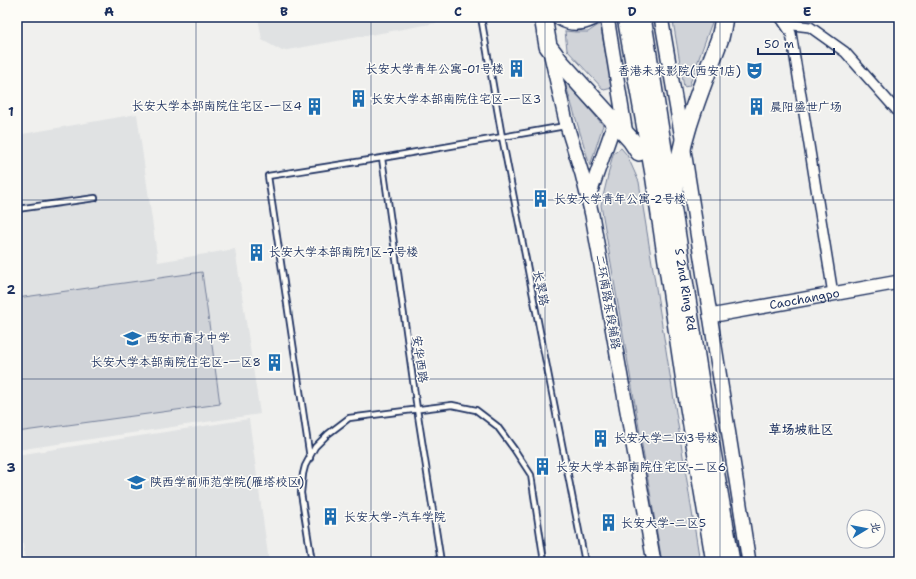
<svg xmlns="http://www.w3.org/2000/svg" width="916" height="579" viewBox="0 0 916 579" font-family="'Shantell Sans','LXGW WenKai TC',sans-serif">
  <style>
    .built { fill: #e0e2e3 }
    .green { fill: #d0d3d8; stroke: #76819b }
    .lines { fill: none; stroke-linecap: round; stroke-linejoin: round }
    .lane-casing { stroke: #1b2f5e; stroke-width: 8 }
    .street-casing { stroke: #1b2f5e; stroke-width: 12 }
    .secondary-casing { stroke: #1b2f5e; stroke-width: 16 }
    .highway-casing { stroke: #1b2f5e; stroke-width: 20 }
    .lane { stroke: #fdfcf7; stroke-width: 4.5 }
    .street { stroke: #fdfcf7; stroke-width: 9 }
    .secondary { stroke: #fdfcf7; stroke-width: 13 }
    .highway { stroke: #fdfcf7; stroke-width: 17 }
    .grid { fill: none; stroke: #1b2f5e; stroke-width: 1; stroke-opacity: 0.55 }
    .labels { text-anchor: middle; stroke-width: 3; stroke-linejoin: round; paint-order: stroke }
    .poi-label { font-size: 12px; fill: #1b2f5e; stroke: #fdfcf7; text-anchor: start }
    .street-label { font-size: 12px; fill: #1b2f5e; stroke: #fdfcf7 }
    .neighbourhood-label { font-size: 13px; font-weight: bold; fill: #1b2f5e; stroke: #fdfcf7 }
    .neatline { fill: none; stroke: #1b2f5e; stroke-width: 1.5 }
    .grid-label { font-size: 13px; text-anchor: middle; font-weight: bold; fill: #1b2f5e }
  </style>
  <rect width="100%" height="100%" fill="#f0f0ee"/>
  <filter id="ink" filterUnits="userSpaceOnUse"><feTurbulence type="fractalNoise" baseFrequency=".025" numOctaves="2"/><feDisplacementMap in="SourceGraphic" scale="8" xChannelSelector="R" yChannelSelector="G"/><feConvolveMatrix kernelMatrix="1 2 1 2 8 2 1 2 1" color-interpolation-filters="sRGB"/></filter>
  <g filter="url(#ink)">
    <path class="built" d="M258 17H469L282 51 262 40Z
      M137 114 158 262 235 249 260 414 17 450V135Z
      M249 419 269 562H26L17 510V455Z"/>
    <path class="green" d="M674 17H711L712 22 689 86 684 87 673 21Z
      M600 24 612 88 604 90 567 50 565 31 575 32H588Z
      M564 79 603 125 590 166Z
      M621 148 627 155 639 182 700 562H662L601 205 613 154Z
      M202 272 220 404 17 432V298Z"/>
    <g class="lines">
      <defs>
        <path id="lane" d="M481 17 502 137 585 562
          M382 158 417 409 441 562
          M17 209 95 198
          M310 458 268 176 382 158 565 126
          M312 562 301 493 303 474 305 466 315 447 328 434 349 418 452 405 476 410 497 426 514 449 531 475 544 562"/>
        <path id="street" d="M780 17 791 33 833 294
          M785 24 810 27 845 52 899 113"/>
        <g id="secondary">
          <path d="M607 17 626 134"/>
          <path d="M661 17 683 144 749 562"/>
          <path d="M550 51 567 126 582 174 592 215 654 562"/>
          <path d="M588 199 617 116"/>
          <path id="s1" d="M710 316 899 282"/>
        </g>
        <g id="highway">
          <path d="M543 17 548 46 560 62 631 140 639 152"/>
          <path d="M561 17C571 23 582 22 592 17"/>
          <path d="M626 17 654 174 688 402 715 562"/>
          <path id="s2" d="M642 17 703 400 731 562"/>
          <path d="M675 189C680 136 702 87 720 38L722 29 724 17"/>
        </g>
      </defs>
      <use href="#lane" class="lane-casing"/>
      <use href="#street" class="street-casing"/>
      <use href="#secondary" class="secondary-casing"/>
      <use href="#highway" class="highway-casing"/>
      <use href="#lane" class="lane"/>
      <use href="#street" class="street"/>
      <use href="#secondary" class="secondary"/>
      <use href="#highway" class="highway"/>
    </g>
  </g>
  <path class="grid" d="M196 17V562M371 17V562M545 17V562M720 17V562M17 200H899M17 379H899"/>
  <defs>
    <symbol id="building-bare" viewBox="-9 -9 18 18"><path d="M-4-6H4V6H1V3H-1V6H-4ZM-2.5-4.3h1.7v1.8h-1.7ZM.8-4.3h1.7v1.8H.8ZM-2.5-1h1.7V.8h-1.7ZM.8-1h1.7V.8H.8Z" fill="#1f6fb2" stroke="#fdfcf7" stroke-width="2.5" paint-order="stroke"/></symbol>
    <symbol id="theatre-bare" viewBox="-9 -9 18 18"><path d="M-5-5.5Q0-4 5-5.5V0Q5 5 0 6Q-5 5-5 0ZM-3.3-2.5H-1v1.5H-3.3ZM1-2.5H3.3v1.5H1ZM-2.8 1Q0 5.5 2.8 1Z" fill="#1f6fb2" stroke="#fdfcf7" stroke-width="2.5" paint-order="stroke"/></symbol>
    <symbol id="school-bare" viewBox="-9 -9 18 18"><path d="M0-5L7-2L0 1L-7-2ZM-4 1L0 2.5L4 1V4Q0 6-4 4Z" fill="#1f6fb2" stroke="#fdfcf7" stroke-width="2.5" paint-order="stroke"/></symbol>
    <symbol id="university-bare" viewBox="-9 -9 18 18"><path d="M0-5L7-2L0 1L-7-2ZM-4 1L0 2.5L4 1V4Q0 6-4 4Z" fill="#1f6fb2" stroke="#fdfcf7" stroke-width="2.5" paint-order="stroke"/></symbol>
  </defs>
  <g fill-rule="evenodd">
    <use href="#building-bare" x="504" y="56" width="25" height="25"/>
    <use href="#theatre-bare" x="742" y="58" width="25" height="25"/>
    <use href="#building-bare" x="346" y="86" width="25" height="25"/>
    <use href="#building-bare" x="302" y="94" width="25" height="25"/>
    <use href="#building-bare" x="744" y="94" width="25" height="25"/>
    <use href="#building-bare" x="528" y="186" width="25" height="25"/>
    <use href="#building-bare" x="244" y="240" width="25" height="25"/>
    <use href="#school-bare" x="120" y="326" width="25" height="25"/>
    <use href="#building-bare" x="262" y="350" width="25" height="25"/>
    <use href="#building-bare" x="588" y="426" width="25" height="25"/>
    <use href="#building-bare" x="530" y="454" width="25" height="25"/>
    <use href="#university-bare" x="124" y="470" width="25" height="25"/>
    <use href="#building-bare" x="318" y="504" width="25" height="25"/>
    <use href="#building-bare" x="596" y="510" width="25" height="25"/>
  </g>
  <g class="labels">
    <g class="poi-label">
      <text x="504" y="73" text-anchor="end">长安大学青年公寓-01号楼</text>
      <text x="741" y="75" text-anchor="end">香港未来影院(西安1店)</text>
      <text x="371" y="103">长安大学本部南院住宅区-一区3</text>
      <text x="302" y="110" text-anchor="end">长安大学本部南院住宅区-一区4</text>
      <text x="770" y="111">晨阳盛世广场</text>
      <text x="554" y="203">长安大学青年公寓-2号楼</text>
      <text x="269" y="256">长安大学本部南院1区-7号楼</text>
      <text x="146" y="342">西安市育才中学</text>
      <text x="261" y="366" text-anchor="end">长安大学本部南院住宅区-一区8</text>
      <text x="614" y="442">长安大学二区3号楼</text>
      <text x="556" y="471">长安大学本部南院住宅区-二区6</text>
      <text x="150" y="486">陕西学前师范学院(雁塔校区)</text>
      <text x="344" y="521">长安大学-汽车学院</text>
      <text x="621" y="527">长安大学-二区5</text>
    </g>
    <g class="street-label">
      <text transform="translate(541 288) rotate(79)" y="4">长翠路</text>
      <text dy="4" stroke="none"><textPath href="#s2" startOffset="276">S 2nd Ring Rd</textPath></text>
      <text dy="4" stroke="none"><textPath href="#s1" startOffset="96">Caochangpo</textPath></text>
      <text transform="translate(608 302) rotate(80)" y="4">二环南路东段辅路</text>
      <text transform="translate(420 359) rotate(82)" y="4">安华西路</text>
    </g>
    <g class="neighbourhood-label">
      <text x="801" y="434">草场坡社区</text>
    </g>
  </g>
  <rect width="916" height="579" fill="none" stroke="#fdfcf7" stroke-width="44"/>
  <g transform="translate(866 529) rotate(80)"><circle r="19" fill="#fdfcf7" stroke="#a3aaba"/>
  <path d="M0-3L7 15L0 10L-7 15Z" fill="#1f6fb2"/>
  <text y="-6" font-size="11" font-weight="bold" text-anchor="middle" fill="#1b2f5e">北</text>
  </g>
  <path d="M758 48v6h76v-6" fill="none" stroke="#1b2f5e" stroke-width="2"/>
  <text x="764" y="48" font-size="12" fill="#1b2f5e" stroke="#fdfcf7" stroke-width="3" paint-order="stroke">50 m</text>
  <rect x="22" y="22" width="872" height="535" class="neatline"/>
  <g class="grid-label">
    <text x="109" y="16">A</text>
    <text x="284" y="16">B</text>
    <text x="458" y="16">C</text>
    <text x="632" y="16">D</text>
    <text x="807" y="16">E</text>
    <text x="11" y="116">1</text>
    <text x="11" y="294">2</text>
    <text x="11" y="472">3</text>
  </g>
</svg>
